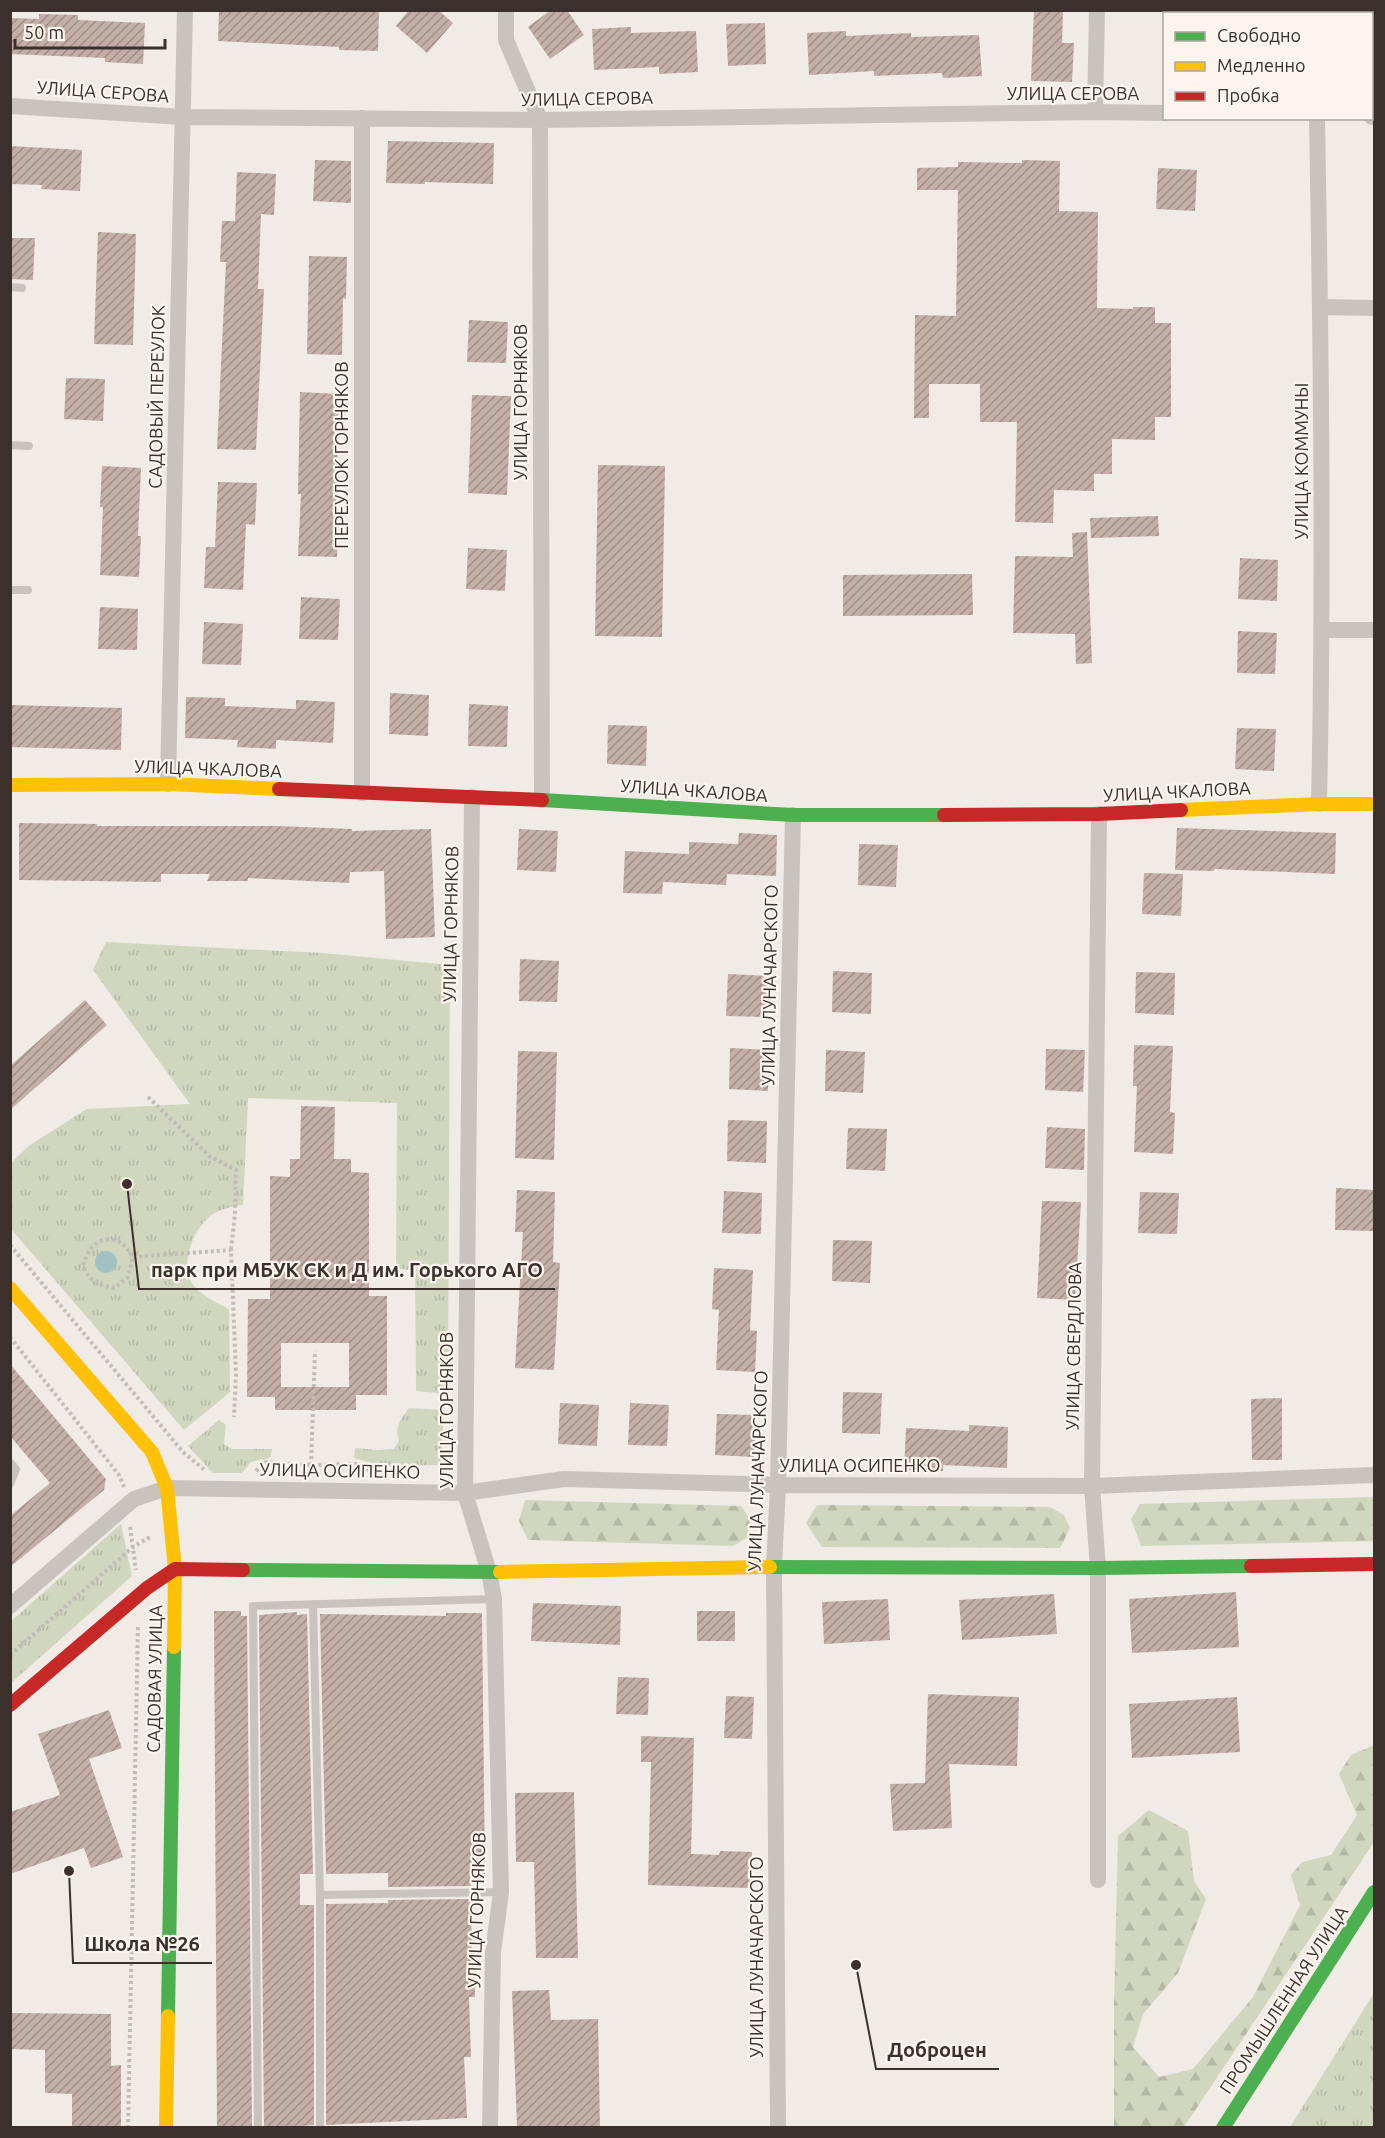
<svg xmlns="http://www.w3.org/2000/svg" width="1385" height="2138" viewBox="0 0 1385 2138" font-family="Ubuntu,sans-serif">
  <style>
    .grass { fill: url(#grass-tufts) }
    .forest { fill: url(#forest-firs) }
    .water { fill: #a1c2c1 }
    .building { fill: url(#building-hatch); fill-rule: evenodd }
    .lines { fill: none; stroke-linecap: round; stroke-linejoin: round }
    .path { stroke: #c2bbb6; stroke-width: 4; stroke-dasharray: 3 3; stroke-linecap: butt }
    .lane { stroke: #c9c3be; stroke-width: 8 }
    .street { stroke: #c9c3be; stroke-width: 16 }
    .fast { stroke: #4caf50; stroke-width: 14 }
    .slow { stroke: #ffc107; stroke-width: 14 }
    .jam { stroke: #c62828; stroke-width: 14 }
    .labels { text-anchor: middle; stroke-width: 4.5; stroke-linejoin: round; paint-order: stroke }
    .street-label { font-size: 18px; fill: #3b302b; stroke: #fbf5ee }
    .leader { fill: none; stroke: #3b302b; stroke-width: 2 }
    .callout-dot { fill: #3b302b; stroke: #fbf5ee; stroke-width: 2 }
    .callout-label { font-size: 20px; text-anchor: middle; font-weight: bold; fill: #3b302b; stroke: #fbf5ee; stroke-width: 4.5; stroke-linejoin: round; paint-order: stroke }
  </style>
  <defs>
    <pattern id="grass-tufts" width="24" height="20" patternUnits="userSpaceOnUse" patternTransform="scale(1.5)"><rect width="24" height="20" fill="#d1d6bf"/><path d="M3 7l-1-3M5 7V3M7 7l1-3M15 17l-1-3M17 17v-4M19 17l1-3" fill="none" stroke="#b4b8a4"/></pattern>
    <pattern id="forest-firs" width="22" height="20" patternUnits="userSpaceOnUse" patternTransform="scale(1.5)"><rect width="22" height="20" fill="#d1d6bf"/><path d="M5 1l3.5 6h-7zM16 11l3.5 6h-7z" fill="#b4b8a4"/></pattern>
    <pattern id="building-hatch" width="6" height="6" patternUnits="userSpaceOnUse" patternTransform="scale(1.5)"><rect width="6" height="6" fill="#c3afa7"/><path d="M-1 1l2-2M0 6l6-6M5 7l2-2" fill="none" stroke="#a08f88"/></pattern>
  </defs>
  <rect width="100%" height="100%" fill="#f0ebe5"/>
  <path class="grass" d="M106 942 322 953 450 965 448 1394 416 1391 415 1271 396 1268 397 1103 248 1098 243 1205C231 1207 217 1209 208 1218 192 1232 179 1267 194 1286 204 1297 217 1303 229 1309L230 1392 184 1430 11 1229V1163L30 1145 87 1109 190 1104 93 970Z
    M409 1408 444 1410 441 1465 381 1466 354 1458 355 1448 377 1450 394 1449 399 1441C394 1427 401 1419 409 1408Z
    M219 1420 226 1425 224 1444 232 1449H272L270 1458 251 1462 242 1473H213L188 1446Z
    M121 1524 132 1576 11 1683V1621Z
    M1374 1993V2127H1290Z"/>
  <path class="forest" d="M1374 1497V1541L1141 1546 1131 1519 1140 1504Z
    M525 1500 741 1506 750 1519 747 1538 733 1546 528 1540 519 1521Z
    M817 1505 1050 1507 1064 1515 1070 1528 1060 1548 822 1547 806 1523Z
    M1374 1745V1842L1184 2127H1114V2006L1118 1836 1149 1810 1188 1831 1194 1881 1206 1899 1178 1973 1143 2014 1133 2047 1159 2077 1193 2069 1253 1997 1300 1905 1291 1875 1302 1862 1331 1855 1357 1815 1339 1774 1351 1755Z"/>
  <path class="water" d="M95 1262a11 11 0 1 1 22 0a11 11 0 1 1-22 0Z"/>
  <path class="building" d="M219 10H379L378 51 339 50V47L218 41Z
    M409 10H438L453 23 427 53 396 26Z
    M551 10H567L584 35 550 59 528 27Z
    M1034 10H1063L1062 43H1074L1072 82 1031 81Z
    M39 14 78 15V20L145 23 143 64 105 62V58L10 54V18L39 19Z
    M765 23 766 64 728 66 726 24Z
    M631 27V33L696 31 698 72 659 74V67L594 70 592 29Z
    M846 31V36L911 33V37L979 35 982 76 943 78 942 73 874 76V71L809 75 807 33Z
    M388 141 494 143 493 184 425 182V184L386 183Z
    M10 146 82 150 80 191 41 189 42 185 10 184Z
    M315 160 351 161V203L313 201Z
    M1022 160 1060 161 1059 211 1098 212 1097 308 1133 309V307H1155V323H1171V417H1155V440L1112 439V474H1094V491L1054 490 1053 523 1015 522 1017 422H980V384H929V418H914L915 315 956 316 958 190H917V168L958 167V162L1022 163Z
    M1158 168 1197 170 1195 211 1156 209Z
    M237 172 276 174 274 215 261 214 258 289H264L256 450 217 449 226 262H220L222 221H235Z
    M98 232 136 234 133 345 94 344Z
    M10 238H35L33 280 10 279Z
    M309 256 347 257 346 299 343 298 342 355 307 354Z
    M469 320 508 322 506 363 467 362Z
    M66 378 105 379 103 421 64 419Z
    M300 392 339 394 336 516H339L337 557 298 556 301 494H298Z
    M472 395 511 396 507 495 468 493Z
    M598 465 665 466 662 637 595 636Z
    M102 466 141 468 138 536H141L139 577 100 575 103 507H100Z
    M218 482 257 483 255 525 246 524 243 590 204 588 206 547H215Z
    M1158 516 1159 536 1091 538 1090 518Z
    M1087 532 1092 663 1076 664 1075 634 1013 633 1015 556 1073 557 1072 533Z
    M468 548 507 550 505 591 466 589Z
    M1240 558 1278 560 1277 601 1238 599Z
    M972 574 973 615 843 616V575Z
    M301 597 340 599 338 640 299 639Z
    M100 607 138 609 137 650 98 649Z
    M204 622 243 624 241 665 202 664Z
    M1238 631 1277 633 1275 674 1237 673Z
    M390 693 429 695 428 736 389 734Z
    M186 697 225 698V706L296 709V700L335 702 333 743 276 740V749L237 747 238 740 185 738Z
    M469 704 508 706 507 747 468 746Z
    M10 705 122 708 121 750 10 747Z
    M608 725 647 726 646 766 607 764Z
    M1237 728 1276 729 1274 771 1235 769Z
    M19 823 97 824V826H276L352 829V831L431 829 435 937 386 939 384 871 350 872 349 883 248 878V881H207L210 874H161V882L19 880Z
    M1177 828 1336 833 1335 874 1214 869V871L1175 870Z
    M519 829 558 831 556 872 517 870Z
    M739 833 777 835 776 876 727 874 726 885 663 882 662 894 623 893 625 851 689 854V842L738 844Z
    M859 844 898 845 896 887 858 885Z
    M1144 873 1183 874 1181 916 1142 914Z
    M520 959 559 961 557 1002 519 1001Z
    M833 971 872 973 871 1014 832 1012Z
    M1136 972 1175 973 1174 1015 1135 1013Z
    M728 974 767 976 765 1017 726 1016Z
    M85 1000 107 1025 10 1110V1066Z
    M1134 1045 1173 1046 1170 1112 1175 1113 1173 1154 1134 1152 1137 1086H1133Z
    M730 1048 769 1050 768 1091 729 1089Z
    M1046 1049 1085 1050 1083 1092 1045 1090Z
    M826 1050 865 1052 863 1093 825 1091Z
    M518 1051 557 1052 554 1160 515 1158Z
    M301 1106 335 1107 334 1159H351V1172L369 1173V1296H387V1395H356V1410H275V1397H247L248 1299H270V1176L290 1177V1159H300ZM281 1343H349V1387H281Z
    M728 1120 767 1121 766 1163 727 1161Z
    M1047 1127 1085 1129 1084 1170 1045 1168Z
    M848 1128 887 1129 885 1171 846 1169Z
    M1336 1188 1374 1190V1231L1335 1230Z
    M517 1190 555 1192 553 1262 560 1263 554 1370 515 1368 523 1232H515Z
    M724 1191 762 1193 761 1234 722 1233Z
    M1140 1192 1179 1193 1177 1234 1138 1233Z
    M1042 1201 1081 1202 1075 1300 1037 1298Z
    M833 1240 872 1241 870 1283 832 1281Z
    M714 1268 753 1270 750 1330 757 1331 755 1372 716 1370 719 1310 712 1309Z
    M10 1364 106 1479 104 1490 10 1567V1516L50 1483 10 1436Z
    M843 1392 882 1393 880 1434 842 1433Z
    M1282 1398V1460H1252L1251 1399Z
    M560 1403 599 1405 597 1446 558 1444Z
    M630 1403 669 1405 667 1446 628 1445Z
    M717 1414 756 1415 754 1457 715 1455Z
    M969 1425 1008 1427 1007 1468 943 1465V1471L904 1470 906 1428 969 1431Z
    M1236 1592 1239 1647 1132 1653 1129 1599Z
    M1054 1594 1057 1634 962 1640 959 1600Z
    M888 1599 890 1640 824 1644 822 1602Z
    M533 1603 621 1606 620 1645 531 1641Z
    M214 1611H241V1616H247L252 2127H217Z
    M697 1611H735V1641H697Z
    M297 1612V1615L307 1614 313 1874H300V1905H314V2125L302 2126 303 2127H264L259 1615Z
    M446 1613H482L485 1874H470L471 1886 388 1887V1873L326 1874 320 1614 446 1616Z
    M618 1677 649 1678 648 1715 616 1714Z
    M928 1694 1019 1697 1017 1766 949 1764 952 1828 893 1831 890 1784 925 1783Z
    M726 1696 754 1697 752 1739 724 1738Z
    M1237 1697 1240 1752 1132 1758 1129 1704Z
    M109 1710 122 1748 89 1759 123 1857 91 1868 84 1848 10 1874V1812L60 1795 38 1734Z
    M641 1736 694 1738 691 1854 719 1855 720 1851 752 1852 751 1888 648 1885 651 1762H641Z
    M574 1792 578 1958H536L534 1862H516L515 1793Z
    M471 1899 472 1960H474L475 1997H469L471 2057H464L467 2118 326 2125V1904L388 1903V1900Z
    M549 1990 551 2020 598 2019 600 2127H517L512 1991Z
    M10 2013 111 2014V2066L121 2065V2127H72V2094L45 2093V2050L10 2049Z"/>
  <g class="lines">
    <path class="path" d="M148 1097 209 1156 236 1170 235 1214 231 1250
      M106 1239C120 1240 126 1245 133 1257L128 1277 115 1288C95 1285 92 1283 83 1266 87 1253 92 1243 106 1239Z
      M10 1245 183 1452 206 1471
      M133 1257 231 1250 236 1374 234 1417
      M10 1337 119 1475 124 1487
      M311 1465 315 1351
      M256 1471 266 1462 311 1465 356 1464 372 1472
      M130 1527 136 1570
      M10 1655 133 1547 152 1536
      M128 2128 138 1625"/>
    <path class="lane" d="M10 287 22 288
      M10 445 29 446
      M10 590H28
      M10 1462 16 1469 10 1484
      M313 1604 320 1895V2128
      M320 1895 501 1892
      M258 2128 253 1606 494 1599"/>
    <path class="street" d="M506 10V40L540 120 542 800
      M10 106 182 117 540 120 1095 112 1164 113
      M1095 112 1097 10
      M1372 117H1374
      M1317 118C1321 347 1324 575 1319 804
      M1320 307 1374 308
      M1323 630H1374
      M168 784 185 10
      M362 793V118
      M472 797 465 1493 489 1572 494 1599 501 1892 493 1953 490 2128
      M10 1606 134 1499 167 1488 465 1493 564 1479 778 1485 1092 1486 1374 1475
      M1098 1880V1568L1092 1486 1099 814
      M778 2128 774 1567 778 1485 793 815"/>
    <path class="fast" d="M542 800 793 815H944
      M770 1567 1098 1568 1251 1566
      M243 1570 500 1572
      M168 2016 174 1647
      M1223 2128 1374 1892"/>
    <path class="slow" d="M10 785 168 784 279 789
      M1181 810 1319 804H1374
      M10 1288 152 1452 167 1488 175 1569 174 1647
      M500 1572 770 1567
      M166 2128 168 2016"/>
    <path class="jam" d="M279 789 542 800
      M944 815 1099 814 1181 810
      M1251 1566 1374 1564
      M10 1705 147 1588 175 1569 243 1570"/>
  </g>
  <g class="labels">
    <g class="street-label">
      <text transform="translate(103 92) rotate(4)" y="6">УЛИЦА СЕРОВА</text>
      <text x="1073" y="100">УЛИЦА СЕРОВА</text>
      <text transform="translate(587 99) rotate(-1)" y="6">УЛИЦА СЕРОВА</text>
      <text transform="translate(157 397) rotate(-89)" y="6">САДОВЫЙ ПЕРЕУЛОК</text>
      <text transform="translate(521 402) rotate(-90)" y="6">УЛИЦА ГОРНЯКОВ</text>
      <text transform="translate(342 455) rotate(-90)" y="6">ПЕРЕУЛОК ГОРНЯКОВ</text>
      <text transform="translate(1302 461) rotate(-90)" y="6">УЛИЦА КОММУНЫ</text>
      <text transform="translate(208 769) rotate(2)" y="6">УЛИЦА ЧКАЛОВА</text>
      <text transform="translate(694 791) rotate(4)" y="6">УЛИЦА ЧКАЛОВА</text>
      <text transform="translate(1177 792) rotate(-3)" y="6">УЛИЦА ЧКАЛОВА</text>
      <text transform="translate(451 924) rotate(-89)" y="6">УЛИЦА ГОРНЯКОВ</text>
      <text transform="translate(770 985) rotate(-89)" y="6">УЛИЦА ЛУНАЧАРСКОГО</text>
      <text transform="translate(1074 1346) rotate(-89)" y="6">УЛИЦА СВЕРДЛОВА</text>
      <text transform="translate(447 1410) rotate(-90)" y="6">УЛИЦА ГОРНЯКОВ</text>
      <text x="860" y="1472">УЛИЦА ОСИПЕНКО</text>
      <text transform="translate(340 1471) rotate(1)" y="6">УЛИЦА ОСИПЕНКО</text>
      <text transform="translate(758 1471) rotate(-88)" y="6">УЛИЦА ЛУНАЧАРСКОГО</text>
      <text transform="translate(155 1679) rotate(-89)" y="6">САДОВАЯ УЛИЦА</text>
      <text transform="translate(477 1910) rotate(-88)" y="6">УЛИЦА ГОРНЯКОВ</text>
      <text transform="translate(757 1957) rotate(-90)" y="6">УЛИЦА ЛУНАЧАРСКОГО</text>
      <text transform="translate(1284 2000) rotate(-57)" y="6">ПРОМЫШЛЕННАЯ УЛИЦА</text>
    </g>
  </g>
  <path class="leader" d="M127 1184L139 1289H555M69 1871L73 1963H212M856 1965L876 2069H999"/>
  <g class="callout-dot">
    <circle cx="127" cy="1184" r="6"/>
    <circle cx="69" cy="1871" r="6"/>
    <circle cx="856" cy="1965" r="6"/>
  </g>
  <g class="callout-label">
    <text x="347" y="1277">парк при МБУК СК и Д им. Горького АГО</text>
    <text x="142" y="1951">Школа №26</text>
    <text x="937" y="2057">Доброцен</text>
  </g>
  <rect width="1385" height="2138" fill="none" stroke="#3b302b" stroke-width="24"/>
  <rect x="1163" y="12" width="210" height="108" fill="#fbf5ee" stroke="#aea6a0" stroke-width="1.5"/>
  <rect x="1175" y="32" width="30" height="9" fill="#4caf50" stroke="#aea6a0" stroke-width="1.5"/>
  <text x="1217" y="42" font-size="18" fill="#3b302b">Свободно</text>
  <rect x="1175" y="62" width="30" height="9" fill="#ffc107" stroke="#aea6a0" stroke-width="1.5"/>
  <text x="1217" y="72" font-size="18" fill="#3b302b">Медленно</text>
  <rect x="1175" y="92" width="30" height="9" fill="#c62828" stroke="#aea6a0" stroke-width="1.5"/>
  <text x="1217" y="102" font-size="18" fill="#3b302b">Пробка</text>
  <path d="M15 39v9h150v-9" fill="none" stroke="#3b302b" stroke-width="3"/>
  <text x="24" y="39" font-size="18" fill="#3b302b" stroke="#fbf5ee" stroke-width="4.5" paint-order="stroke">50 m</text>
</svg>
